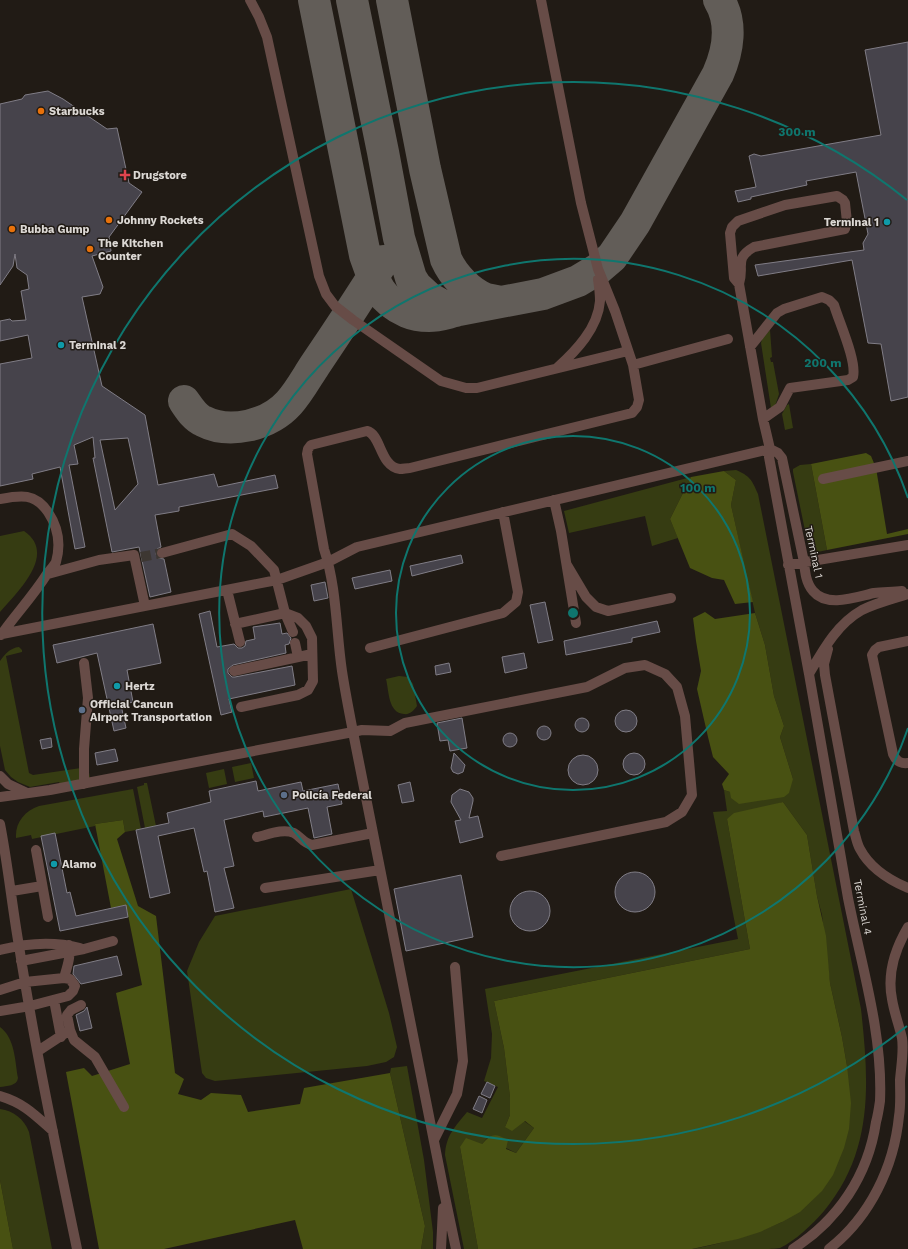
<svg xmlns="http://www.w3.org/2000/svg" width="908" height="1249" viewBox="0 0 908 1249" font-family="'Work Sans',sans-serif">
  <style>
    .green { fill: #363c12 }
    .forest { fill: #485112 }
    .lines { fill: none; stroke-linecap: round; stroke-linejoin: round }
    .taxiway { stroke: #625d58; stroke-width: 32 }
    .building { fill: #46434b; stroke: #807d86; fill-rule: evenodd }
    .minor-tunnel { stroke: #3d3732; stroke-width: 10; stroke-dasharray: 10 5; stroke-linecap: butt }
    .minor { stroke: #674c47; stroke-width: 10 }
    .ring { fill: none; stroke: #0f766e; stroke-width: 2 }
    .food-dot { fill: #e8710a; stroke: #211b15; stroke-width: 1.5 }
    .health-dot { fill: #e0444e; stroke: #211b15; stroke-width: 1.5 }
    .culture-dot { fill: #0f9aa8; stroke: #211b15; stroke-width: 1.5 }
    .service-dot { fill: #5c6f8a; stroke: #211b15; stroke-width: 1.5 }
    .labels { text-anchor: middle; stroke-width: 3; stroke-linejoin: round; paint-order: stroke }
    .poi-label { font-size: 11px; font-weight: bold; fill: #dcd8d4; stroke: #211b15; text-anchor: start }
    .street-label { font-size: 11px; fill: #dcd8d4; stroke: #211b15 }
    .centre { fill: #0f766e; stroke: #211b15; stroke-width: 2 }
    .ring-label { font-size: 12px; text-anchor: middle; font-weight: bold; fill: #0f766e; stroke: #211b15; stroke-width: 3; stroke-linejoin: round; paint-order: stroke }
  </style>
  <rect width="100%" height="100%" fill="#211b15"/>
  <path class="green" d="M770 330 772 357 770 358 771 362H773L779 394 774 409 771 408 761 343 762 339Z
    M789 404 793 428 785 430 782 414 787 405Z
    M811 464 827 550 813 553 809 550 793 472V469L800 465Z
    M736 470C750 476 752 480 758 494L861 1009C869 1082 874 1151 824 1211 813 1224 795 1241 780 1248 775 1249 765 1249 759 1249 737 1249 714 1249 692 1249 724 1243 753 1235 782 1222L847 1066 842 1037 830 983 822 915 817 896 807 835 783 802 727 819 750 949 494 1001 504 1048 510 1097V1115L505 1127 524 1121 534 1128 516 1153 506 1148 489 1136 482 1144 460 1147 478 1249H464L445 1155C446 1135 455 1127 467 1112L482 1118 498 1087 484 1081 491 1058 492 1034 485 989 738 939 713 812 727 811 724 790 730 792 793 779 780 737 784 726 774 696 765 645 755 613 731 505 736 480 724 471Z
    M691 477 670 519 678 538 652 546 645 516 569 533 564 511Z
    M24 531C58 554 17 592 0 612V536Z
    M19 647 22 650V652L6 656 29 773 33 775 88 767 90 778 60 784 59 782 30 787 18 782 11 777 5 770 0 746V661C5 654 10 648 19 647Z
    M399 676 408 677 413 684 417 706C414 710 410 715 404 714 388 713 389 691 386 679Z
    M251 763 254 778 235 782 232 767Z
    M224 769 227 784 209 788 206 773Z
    M144 783H147L156 826 145 828 137 787 144 785Z
    M133 789 141 829 125 832 123 820 95 824V826L32 839 31 835 16 838C15 822 25 811 39 806Z
    M351 889 389 1013 397 1047 394 1057 386 1062 367 1066 215 1081 206 1078 202 1073 187 971 199 942 215 916Z
    M0 1027C15 1038 15 1061 18 1078 17 1086 7 1086 0 1087Z
    M407 1066 424 1160 433 1232V1249H421L425 1226 390 1073 391 1068Z
    M0 1109C14 1111 24 1119 29 1132L52 1249H13L0 1180Z"/>
  <path class="forest" d="M866 453 871 456 876 468 887 534 908 529V534L827 550 811 464Z
    M724 471 736 480 731 505 753 602 735 604 724 580 712 578 690 568 670 519 691 477Z
    M705 612 715 619 755 613 765 645 774 696 784 726 780 737 793 779 789 793 784 797 739 804 731 798 730 792 724 790 722 784 729 774 713 757 708 737 697 689 701 671 696 641 693 618Z
    M783 802 807 835 817 896 826 936 830 983 842 1037 847 1066 851 1103 849 1129 844 1148 833 1175 822 1191 800 1212 782 1222 760 1232 738 1239 692 1249H478L460 1147 466 1138 482 1144C492 1133 495 1133 508 1140L506 1149 516 1153 534 1128 525 1121 512 1131 505 1127 510 1115V1097L504 1048 494 1001 750 949 727 819 734 813Z
    M123 820 125 832 117 839 138 906 156 916 175 1073 184 1079 178 1094 201 1100 211 1093 241 1095 248 1112 300 1104 304 1088 390 1073 425 1226 421 1249H303L295 1220 164 1249H99L66 1072 84 1068 92 1076 130 1064 116 993 142 985 126 905 111 908 95 824Z
    M0 1180 13 1249H0Z"/>
  <g class="lines">
    <path class="taxiway" d="M314 0 365 255C374 281 379 300 407 312 414 315 421 316 429 316 438 316 447 313 456 311
      M352 0 383 152 399 238 411 278 416 286 429 298 445 307 459 310 543 294 578 281 598 269 612 257 635 223 718 74C728 51 733 23 719 0
      M392 0 425 169 446 259C453 275 469 292 486 299 491 300 496 301 501 302
      M184 401C189 408 194 417 203 421 230 435 269 425 289 403 299 392 307 377 315 365 338 331 361 296 383 261"/>
  </g>
  <path class="building" d="M908 42V397L891 401 881 344 868 343 852 260 758 276 755 265 864 250 863 243 868 234 856 172 806 181 807 185 751 197V199L738 202 735 191 756 187 749 156 754 154 761 156 881 135 865 50Z
    M48 91 63 99 107 129 117 128 129 183 142 192 109 237 111 251 92 256 103 287 100 294 82 297 102 386 145 415 158 485 214 474 218 487 275 475 278 488 179 507V511L155 515 161 547 157 549 156 554 158 558 164 559 171 592 150 597 139 547 112 552 93 458H95L93 437 74 445 78 464 69 465 85 547 75 549 60 467 32 474 33 479 0 486V364L32 358 28 335 0 341V321L10 319 12 321 26 320 21 291 29 289 27 275 17 268 15 254 13 266 0 285V104L22 99 25 95ZM128 438 138 484 115 510 100 440Z
    M461 555 463 563 412 576 410 566Z
    M390 570 392 581 355 589 352 578Z
    M325 582 328 598 314 601 311 585Z
    M545 602 553 640 538 643 530 605Z
    M210 611 217 647 234 644 238 648H242L245 646 246 641 255 639 253 627 280 623 282 634 287 633 291 638 289 644 285 645 286 653 233 665 228 669V673L232 677H235L292 666 295 685 229 699 232 712 221 715 199 614Z
    M657 621 660 632 632 638V642L566 655 564 641Z
    M153 624 161 663 127 670 133 702 121 705 126 728 114 731 97 653 57 663 53 645Z
    M524 653 527 668 505 673 502 657Z
    M449 663 451 672 436 675 435 666Z
    M615 721a11 11 0 1 1 22 0a11 11 0 1 1-22 0Z
    M575 725a7 7 0 1 1 14 0a7 7 0 1 1-14 0Z
    M462 718 467 748 450 751 448 740 440 741 437 723Z
    M537 733a7 7 0 1 1 14 0a7 7 0 1 1-14 0Z
    M503 740a7 7 0 1 1 14 0a7 7 0 1 1-14 0Z
    M51 738 52 747 42 749 40 740Z
    M115 749 118 761 97 765 95 753Z
    M623 764a11 11 0 1 1 22 0a11 11 0 1 1-22 0Z
    M454 753 465 765 463 772 458 774 453 772 451 768Z
    M568 770a15 15 0 1 1 30 0a15 15 0 1 1-30 0Z
    M256 781 258 791 301 782 303 791 338 784 342 804 327 807 332 834 314 838 308 808 264 817 263 811 224 820 234 866 224 868 234 908 215 912 207 871 204 872 194 828 158 836 170 893 150 898 136 830 169 823 167 813 211 802 209 791Z
    M410 782 414 801 402 803 398 785Z
    M460 789 469 792 473 798V801L469 818 478 816 483 837 460 843 455 821 461 820 451 802 452 795Z
    M55 833 67 893 70 892 76 916 126 905 128 917 60 931 41 836Z
    M615 892a20 20 0 1 1 40 0a20 20 0 1 1-40 0Z
    M461 875 473 937 406 951 394 889Z
    M510 911a20 20 0 1 1 40 0a20 20 0 1 1-40 0Z
    M117 956 122 975 81 984 73 974 74 966Z
    M87 1007 92 1028 80 1031 76 1015 84 1011Z
    M487 1082 495 1086 490 1098 481 1094Z
    M479 1096 487 1100 482 1113 473 1109Z"/>
  <g class="lines">
    <path class="minor-tunnel" d="M141 557 162 553"/>
    <path class="minor" d="M250 0 259 17 267 37 319 276 326 294 335 306 353 320 441 381 466 388H477L628 351
      M837 196 843 200 845 203 847 222 845 229 754 247C733 259 745 266 739 284L734 278 730 233 732 227 738 221 785 205Z
      M750 347 777 313 784 309 822 297 829 300 834 305C839 322 857 361 853 377L848 380 790 388 780 407 763 419
      M633 365 728 339
      M557 368C576 351 598 328 600 301 600 294 599 286 598 279
      M823 479 908 461
      M0 499C21 495 35 493 48 512 58 527 61 544 56 562 54 566 50 570 47 574 33 596 16 614 1 635
      M554 500 561 531 576 623
      M162 553 232 534 251 546 274 570 285 613 293 632
      M567 565 586 597 596 607 608 611 671 598
      M788 565 908 545
      M48 574 99 560 134 555 145 606
      M227 590 240 642
      M235 624 285 613 298 618 306 626 312 638 313 681 308 690 298 695 241 707
      M2 634 277 580 328 562 357 547 770 449 763 419 739 284
      M908 641 879 647 875 650 872 655 893 754C896 761 900 764 908 763
      M295 643 298 657
      M370 648 503 613 516 602 518 592 503 512
      M828 649 824 664 825 675 854 831C856 837 857 844 860 849 870 868 889 880 908 888
      M84 663 88 698 84 749V784
      M234 671 312 654
      M809 674 769 457 770 449 778 453 782 458 804 562C805 572 806 583 813 591 827 608 856 597 874 593 883 592 893 592 902 591
      M0 776 8 784 27 793
      M0 797 50 790 353 732 362 730 390 731 405 723 587 687 625 668 645 665 665 674 677 687 685 716 692 795 682 812 666 822 501 856
      M0 824C8 865 12 906 19 946 35 1048 56 1148 77 1249
      M257 837C267 835 283 828 294 833 301 837 303 843 312 845L373 833
      M36 850 48 917
      M265 888 380 870
      M12 891 42 886
      M0 950C27 943 53 941 80 948
      M21 961 84 949 113 941
      M64 978C67 967 71 957 69 945
      M0 990 25 982 64 978 70 979 75 986 73 991 68 996 30 1006 0 1011
      M54 1000 61 1037
      M81 1005 71 1010 67 1015 70 1030 74 1040 95 1057 124 1107
      M38 1051 70 1030
      M0 1096C24 1103 35 1115 53 1131
      M434 1140 457 1094 463 1061 455 967
      M441 1249 443 1208
      M456 1249 444 1192 353 732C349 711 345 691 342 671 336 631 337 588 324 549L307 454 308 449 311 445 367 431C381 434 380 467 400 469 403 469 407 468 410 468L632 413 637 407 639 400 633 365 615 311 598 269 581 203 541 0
      M793 1249C838 1220 868 1176 876 1122 878 1115 879 1108 880 1101 883 1033 861 964 848 898 835 823 822 748 809 674 823 650 837 624 862 610 876 603 892 599 908 594
      M829 1249C870 1217 894 1167 899 1116 901 1104 900 1092 900 1080 901 1067 904 1051 902 1038 899 1025 894 1012 892 999 887 974 895 949 908 927"/>
  </g>
  <g class="ring">
    <circle cx="573" cy="613" r="177"/>
    <path d="M908 728A354 354 0 1 1 908 498"/>
    <path d="M907 1026A531 531 0 1 1 907 200"/>
  </g>
  <g class="food-dot">
    <circle cx="41" cy="111" r="4"/>
    <circle cx="109" cy="220" r="4"/>
    <circle cx="12" cy="229" r="4"/>
    <circle cx="90" cy="249" r="4"/>
  </g>
  <path class="health-dot" d="M123 169h4v4h4v4h-4v4h-4v-4h-4v-4h4z"/>
  <g class="culture-dot">
    <circle cx="887" cy="222" r="4"/>
    <circle cx="61" cy="345" r="4"/>
    <circle cx="117" cy="686" r="4"/>
    <circle cx="54" cy="864" r="4"/>
  </g>
  <g class="service-dot">
    <circle cx="82" cy="710" r="4"/>
    <circle cx="284" cy="795" r="4"/>
  </g>
  <g class="labels">
    <g class="poi-label">
      <text x="49" y="115">Starbucks</text>
      <text x="133" y="179">Drugstore</text>
      <text x="117" y="224">Johnny Rockets</text>
      <text x="879" y="226" text-anchor="end">Terminal 1</text>
      <text x="20" y="233">Bubba Gump</text>
      <text x="98" y="247">The Kitchen<tspan x="98" dy="13">Counter</tspan></text>
      <text x="69" y="349">Terminal 2</text>
      <text x="125" y="690">Hertz</text>
      <text x="90" y="708">Official Cancun<tspan x="90" dy="13">Airport Transportation</tspan></text>
      <text x="292" y="799">Policía Federal</text>
      <text x="62" y="868">Alamo</text>
    </g>
    <g class="street-label">
      <text transform="translate(814 552) rotate(78)" y="4">Terminal 1</text>
      <text transform="translate(863 907) rotate(79)" y="4">Terminal 4</text>
    </g>
  </g>
  <circle cx="573" cy="613" r="6" class="centre"/>
  <g class="ring-label">
    <text x="797" y="136">300 m</text>
    <text x="823" y="367">200 m</text>
    <text x="698" y="492">100 m</text>
  </g>
</svg>
